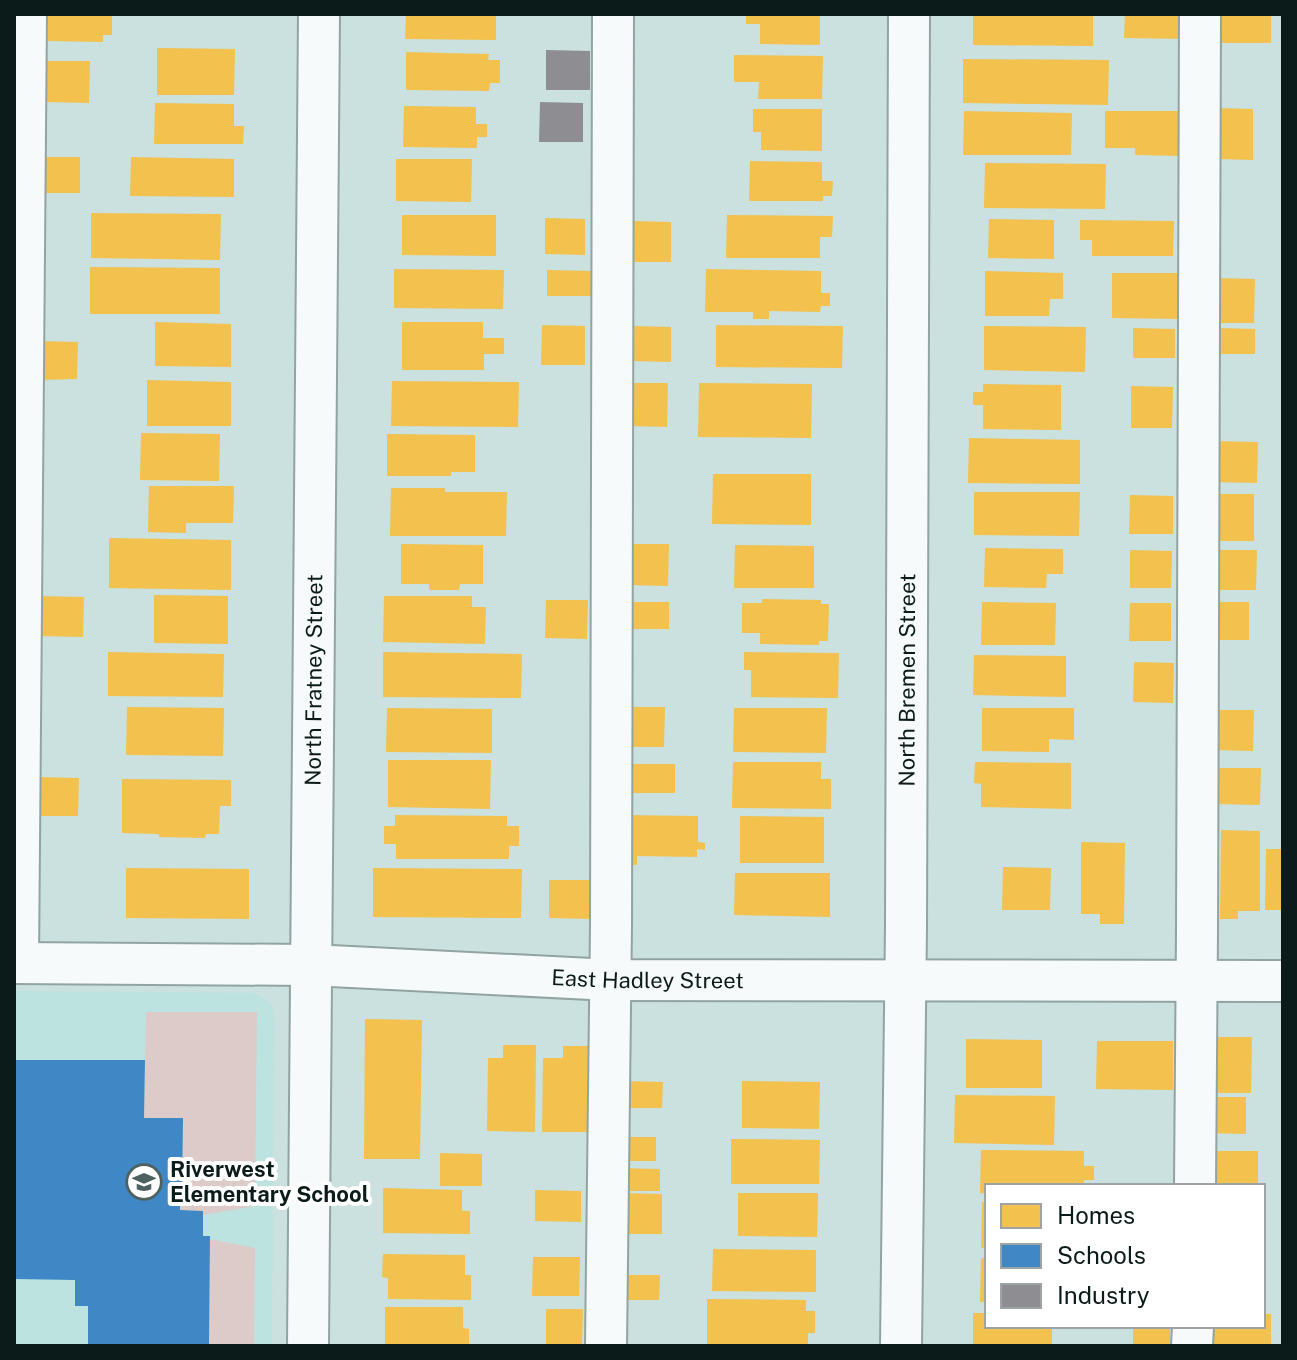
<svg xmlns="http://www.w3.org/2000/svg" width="1297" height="1360" viewBox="0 0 1297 1360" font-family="'Public Sans',sans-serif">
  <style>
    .built { fill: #bce3e0 }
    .green { fill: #ddcbca }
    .homes { fill: #f2c14e }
    .schools { fill: #3f88c5 }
    .industry { fill: #8d8d92 }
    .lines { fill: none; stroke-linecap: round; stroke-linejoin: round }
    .minor-casing { stroke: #92a4a2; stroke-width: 44 }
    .minor { stroke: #f7fafa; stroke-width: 40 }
    .labels { text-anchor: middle; stroke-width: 8; stroke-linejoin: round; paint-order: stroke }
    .street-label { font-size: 22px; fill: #0b1b1a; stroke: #fff }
    .poi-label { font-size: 22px; font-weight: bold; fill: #0b1b1a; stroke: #fff; text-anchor: start }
  </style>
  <rect width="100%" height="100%" fill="#cae1df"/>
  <path class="built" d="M14 991 254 993 262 997 272 1006 274 1018 272 1346H14Z"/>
  <path class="green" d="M146 1012H257L255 1206 203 1215V1211L180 1210V1196H182L183 1118H144Z
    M210 1239 255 1248 254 1346H209Z"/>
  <path class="homes" d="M48 14H112V35H103V42L48 41Z
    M406 14H496V40L405 39Z
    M746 14H820V45L760 44V24H746Z
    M973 14H1093V46L973 45Z
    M1125 14H1186V39L1124 38Z
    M1221 14H1271V43H1221Z
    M157 48 235 49 234 95H157Z
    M406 52 489 54 488 60H500V83H490L489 91 406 90Z
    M734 55 823 56 822 99H758L759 82H734Z
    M963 59 1109 60 1108 105 963 103Z
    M45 61H90L89 103 45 102Z
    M155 103 234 104V126H244L243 144H154Z
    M404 106 476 107V124H487V137H477V148L403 147Z
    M1217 108 1253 109V160L1216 159Z
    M753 109H822V151L761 150V132H753Z
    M964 111 1072 113 1071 155H963Z
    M1105 111H1184L1183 156 1135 155V148H1105Z
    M41 157H80V193H40Z
    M131 157 234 159V197L130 196Z
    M396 159H472L471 202 396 201Z
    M750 161 822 162V181H833L832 196H823V201H749Z
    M985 163 1106 164 1105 209 984 208Z
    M91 213 221 214 220 260 91 258Z
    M402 215H496V256L402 255Z
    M727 215 833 216 832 237H820V258H726Z
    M545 218 585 219V255L545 254Z
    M989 219 1054 220V259L988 258Z
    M1080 220 1174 221 1173 256H1092V240H1080Z
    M634 221 671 222V262H634Z
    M90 267 220 268V314H90Z
    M394 269 504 270 503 309 394 308Z
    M706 269 821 271V293H830V306H821L820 312 769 311V319H753V312H705Z
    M547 270 591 271V296H547Z
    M985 271 1063 273V299H1050L1049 316H985Z
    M1112 273H1179V319L1112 318Z
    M1215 278 1255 279 1254 323H1214Z
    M155 322 231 324V367L155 366Z
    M402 322H483V338H504V354H484V370H402Z
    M542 325 585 326V365H541Z
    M716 325 843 326 842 368 716 367Z
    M632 326 671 327V362L632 361Z
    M984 326 1086 327 1085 372 984 370Z
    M1133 328 1175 329V358H1133Z
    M1219 328 1255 329V354H1218Z
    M39 341 78 342 77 379 38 380Z
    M147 380 231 382V426H147Z
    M392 381 519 382 518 427 391 426Z
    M628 383H668L667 427 628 426Z
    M699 383 812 384 811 438 698 437Z
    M983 384 1061 385V430L983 429V405H973V392H983Z
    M1131 386 1173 387 1172 428H1131Z
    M141 433 220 434 219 481 140 480Z
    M387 434 475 435V472H451V476H387Z
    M969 438 1080 440V484L968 483Z
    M1213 441 1258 442 1257 483 1213 482Z
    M713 474H811V525L712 524Z
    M149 486H234L233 523H186V533L148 532Z
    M391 488H445V492H507L506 536H390Z
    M974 492H1080L1079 536 974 535Z
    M1214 494H1254V541H1214Z
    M1130 495 1173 496V534H1129Z
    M109 538 231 540V590L109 588Z
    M401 544 483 545V584H460L459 590H429V584H401Z
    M629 544H669L668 586 628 585Z
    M735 545 814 546V588H734Z
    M985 548 1063 549V574H1047L1046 588 984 587Z
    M1130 550 1172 551 1171 588H1130Z
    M1215 550H1257L1256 590H1215Z
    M154 595 228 596V644L154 643Z
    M38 596 84 597 83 637 38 636Z
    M384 596H472V607H486L485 644 383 642Z
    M762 599 821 600V604H829L828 641H819V645L760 644V633H742V603H762Z
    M546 600H588L587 639 545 638Z
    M629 602H669V629H629Z
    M982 602 1056 603 1055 645H981Z
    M1211 602H1249V640H1210Z
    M1130 603H1171V641H1129Z
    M108 652 224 654 223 697 108 696Z
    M383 652 522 654 521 698 383 697Z
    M744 652 839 653 838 698 751 697V670H744Z
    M974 655 1066 656V697L973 695Z
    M1134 662 1174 663 1173 703 1133 702Z
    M127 707 224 708 223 756 126 755Z
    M625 707H665L664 747H625Z
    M387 708 492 709V753L386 752Z
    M734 708H827L826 753 733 752Z
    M982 708H1074V740L1049 739V752L982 751Z
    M1212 710H1254L1253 751 1212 750Z
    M388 760H491L490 809 388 807Z
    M733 762H821V779H831V809L732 808Z
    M975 762 1071 763V809L981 807V784L974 783Z
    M627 764H675V793H627Z
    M1216 768H1261L1260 805 1216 804Z
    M39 777 79 778 78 816H38Z
    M122 779 231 780V806H220L219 834H206L205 838 159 837V834L122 833Z
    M395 815 507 816V826H519V846H509V859H396V844H384V826H395Z
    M617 815 698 816V842L705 843V850L697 849V857L637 856V865L617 864Z
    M740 816 824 817V863H740Z
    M1221 830 1260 831V911H1238V919H1220Z
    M1081 842 1125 843 1124 924H1100V914H1081Z
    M1266 849H1283V910H1265Z
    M1003 867 1051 868 1050 910H1002Z
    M126 868 249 869V919L126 918Z
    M373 868 522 869 521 918 373 917Z
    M735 873H830V917L734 915Z
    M549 880H591L590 919 549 918Z
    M365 1019 422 1020 420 1159H364Z
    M1210 1037H1252L1251 1093H1210Z
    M966 1039 1042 1040V1088H966Z
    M1097 1041H1173V1090L1096 1089Z
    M503 1045H536L535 1132 487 1131 488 1058H503Z
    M563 1046H588L587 1132H542L543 1058H563Z
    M621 1081 663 1082 662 1108H621Z
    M742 1081 820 1082 819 1129 742 1128Z
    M955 1095 1055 1096 1054 1145 954 1143Z
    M1205 1097H1246V1134L1204 1133Z
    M622 1137H656V1161H622Z
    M731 1139 820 1140 819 1184H731Z
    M981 1150 1084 1151V1166H1094V1180H1084V1186H987V1194L980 1193Z
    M1214 1151H1258V1186H1214Z
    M440 1153 482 1154V1186H440Z
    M618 1168 660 1169V1191H618Z
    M383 1188 462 1190V1211H470V1234L383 1233Z
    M535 1190 581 1191V1222L535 1221Z
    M620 1193 662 1194V1234H620Z
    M738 1193H818L817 1237 738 1236Z
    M982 1202H987V1248H981Z
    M713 1249 816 1250V1292L712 1291Z
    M383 1254 465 1255V1275H471V1300L388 1299V1278L382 1277Z
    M533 1257H580L579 1296H532Z
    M981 1258H987V1302H980Z
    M618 1275H660L659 1300H618Z
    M707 1299 806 1300V1311H815V1333H808V1345L707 1344Z
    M385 1307H463V1328L469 1329V1346H385Z
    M546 1309H583L582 1346H546Z
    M973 1313H987V1326H1052V1346H973Z
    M1263 1314H1271V1346H1209V1326H1263Z
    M1133 1326H1170V1346H1133Z"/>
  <path class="schools" d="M14 1060H145L144 1118H183L182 1196H180V1210L203 1211V1236H210L209 1346H88V1306H75V1280L14 1279Z"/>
  <path class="industry" d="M546 50 590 51V90H546Z
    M540 102 583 103V142H539Z"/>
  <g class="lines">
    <defs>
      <g id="minor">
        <path id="s1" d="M14 963 311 965 611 980 1283 981"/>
        <path d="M18 963 26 14"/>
        <path d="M1195 1186 1197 932 1200 14"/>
        <path id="s2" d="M308 1346 319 14"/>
        <path d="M606 1346 611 925 613 14"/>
        <path id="s3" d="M901 1346 906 927 909 14"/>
        <path d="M1192 1346 1193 1326"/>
      </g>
    </defs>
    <use href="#minor" class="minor-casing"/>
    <use href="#minor" class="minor"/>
  </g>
  <defs>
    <symbol id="school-ring" viewBox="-11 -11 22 22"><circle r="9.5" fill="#fff" stroke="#4e605f" stroke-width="1.5"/><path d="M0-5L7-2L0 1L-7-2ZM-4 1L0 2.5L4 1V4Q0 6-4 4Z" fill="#4e605f"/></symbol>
  </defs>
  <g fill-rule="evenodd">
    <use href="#school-ring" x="124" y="1162" width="40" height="40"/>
  </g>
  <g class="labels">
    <g class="street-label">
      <text dy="8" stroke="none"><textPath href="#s2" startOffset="666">North Fratney Street</textPath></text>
      <text dy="8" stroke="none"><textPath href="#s3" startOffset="666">North Bremen Street</textPath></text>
      <text dy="8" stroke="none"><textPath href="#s1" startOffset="634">East Hadley Street</textPath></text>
    </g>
    <g class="poi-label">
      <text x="170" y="1177">Riverwest<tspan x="170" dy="25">Elementary School</tspan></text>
    </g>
  </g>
  <rect width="1297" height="1360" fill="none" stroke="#0b1b1a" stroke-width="32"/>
  <rect x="985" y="1184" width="280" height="144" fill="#ffffff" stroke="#9da4a3" stroke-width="2"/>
  <rect x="1001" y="1204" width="40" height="24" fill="#f2c14e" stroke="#9da4a3" stroke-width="2"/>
  <text x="1057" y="1224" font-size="24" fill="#0b1b1a">Homes</text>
  <rect x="1001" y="1244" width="40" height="24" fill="#3f88c5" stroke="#9da4a3" stroke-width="2"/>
  <text x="1057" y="1264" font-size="24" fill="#0b1b1a">Schools</text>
  <rect x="1001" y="1284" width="40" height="24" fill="#8d8d92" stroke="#9da4a3" stroke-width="2"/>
  <text x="1057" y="1304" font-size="24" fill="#0b1b1a">Industry</text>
</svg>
